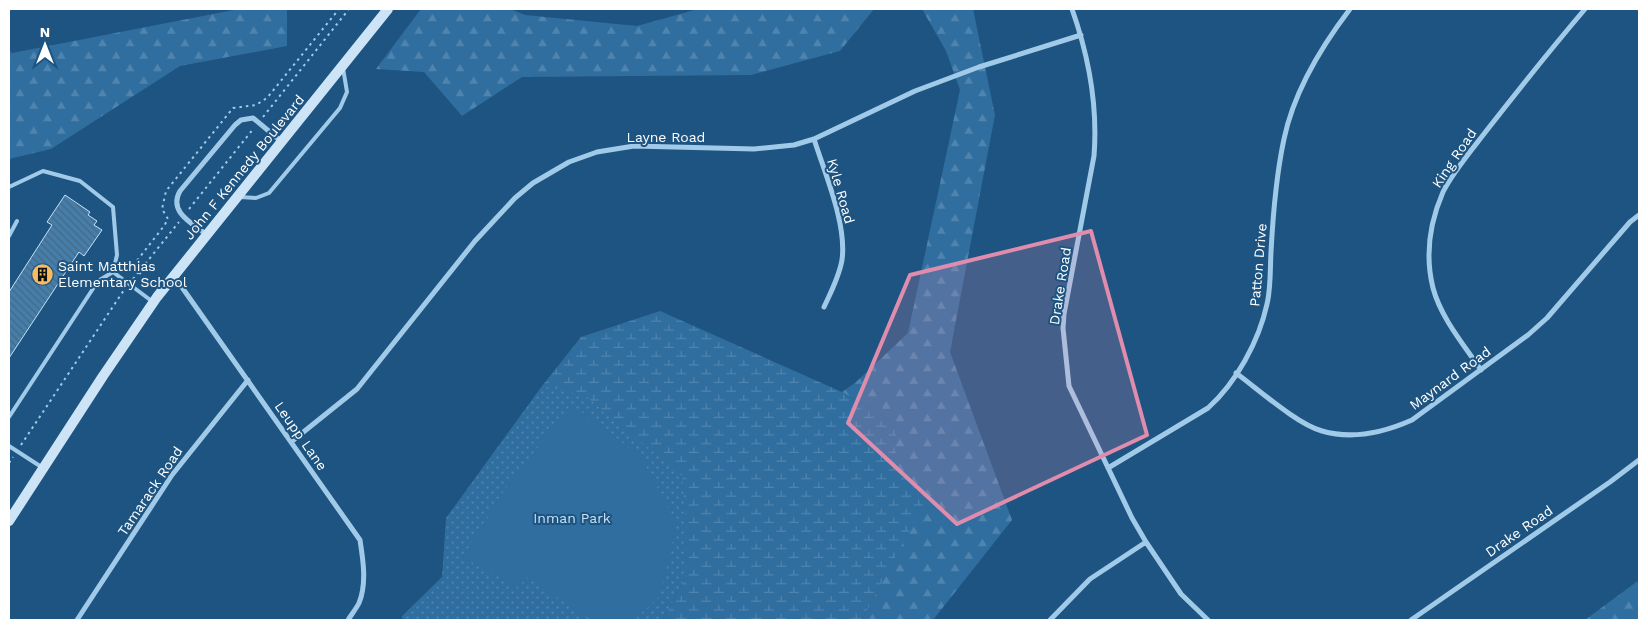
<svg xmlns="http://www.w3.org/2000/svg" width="1648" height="629" viewBox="0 0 1648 629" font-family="'Work Sans',sans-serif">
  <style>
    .forest { fill: url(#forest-firs) }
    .wetland { fill: url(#wetland-marsh) }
    .park { fill: url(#park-dots) }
    .pitch { fill: #306ea0 }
    .building { fill: url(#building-back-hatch); stroke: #c6e2f7 }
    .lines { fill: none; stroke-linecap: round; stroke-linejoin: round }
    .path { stroke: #a1cae9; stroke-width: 2; stroke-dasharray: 2.5 4; stroke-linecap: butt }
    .lane { stroke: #a1cae9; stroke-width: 4 }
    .street { stroke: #a1cae9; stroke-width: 5 }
    .secondary { stroke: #cde4f7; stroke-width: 10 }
    .marked { fill: #e08cad; fill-opacity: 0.2; stroke: #e08cad; stroke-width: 4; stroke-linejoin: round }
    .labels { text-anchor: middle; stroke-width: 4; stroke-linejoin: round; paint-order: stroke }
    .street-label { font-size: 14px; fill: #fff; stroke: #1d5481 }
    .poi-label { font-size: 14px; fill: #fff; stroke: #1d5481; text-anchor: start }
    .park-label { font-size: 14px; fill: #c6e2f7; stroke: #1d5481 }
  </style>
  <defs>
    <pattern id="forest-firs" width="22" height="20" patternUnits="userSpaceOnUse" patternTransform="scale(1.25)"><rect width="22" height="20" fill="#306ea0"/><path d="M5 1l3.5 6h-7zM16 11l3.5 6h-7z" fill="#4f84ae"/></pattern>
    <pattern id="wetland-marsh" width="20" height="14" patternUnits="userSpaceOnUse" patternTransform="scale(1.25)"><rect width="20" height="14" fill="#306ea0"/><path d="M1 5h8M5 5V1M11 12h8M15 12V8" fill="none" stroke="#4f84ae"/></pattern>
    <pattern id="park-dots" width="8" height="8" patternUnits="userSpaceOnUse" patternTransform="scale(1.25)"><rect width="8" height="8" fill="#306ea0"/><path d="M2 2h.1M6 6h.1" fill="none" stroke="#4f84ae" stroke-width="1.8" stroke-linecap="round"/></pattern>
    <pattern id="building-back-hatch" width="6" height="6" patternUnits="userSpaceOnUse" patternTransform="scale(1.25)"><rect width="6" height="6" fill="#457eab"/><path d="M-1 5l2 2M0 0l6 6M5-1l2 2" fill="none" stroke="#486880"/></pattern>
  </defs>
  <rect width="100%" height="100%" fill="#1d5481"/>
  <path class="forest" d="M239 9H287V46L180 66 51 149 9 159V50L12 53Z
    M421 9H510L525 15 637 26 698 9H874L840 51 751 75 522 77 462 116 424 72 376 69Z
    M922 9H973L995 115 950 352 1012 520 933 620H862L925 499 896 464V424L842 392 855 383 908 333 960 90 946 51Z
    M1639 580V620H1585Z"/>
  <path class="wetland" d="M660 311 842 392 896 424V464L926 499 862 620H663L685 578 542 386 581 337Z"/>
  <path class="park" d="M542 386 586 396 682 476 687 531 685 578 663 620H402V616L442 577 446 518Z"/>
  <path class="pitch" d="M571 404 641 457 677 524 660 596 634 620H592L526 577 519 588 463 557 502 494Z"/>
  <path class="building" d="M65 195 90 212 88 215 97 221 94 225 102 230 84 256 79 252 9 358V292L52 225 47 222Z"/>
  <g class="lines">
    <path class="path" d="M263 117 349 9
      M189 209 254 128
      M133 279 179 222
      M151 282 132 267 164 226 168 219 162 209 166 191 233 108 256 105 267 98 339 9
      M21 445 124 290
      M9 463 13 457"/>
    <path class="lane" d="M9 187 43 171 80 181 113 207 117 255 113 272 98 281 9 417
      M240 197 256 198 269 193 340 108 347 92 343 68
      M9 236 17 221
      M113 272 153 302
      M9 446 43 468"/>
    <path class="street" d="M1072 9C1089 57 1098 105 1094 156L1064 314 1063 328 1069 386 1132 518 1146 542 1181 594 1208 620
      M814 139C825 174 847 224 842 260 839 277 831 292 824 307
      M207 235C192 223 168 212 180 191L235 125 241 120 253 118 282 142
      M174 276 360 540C363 559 367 584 359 603 356 609 351 615 348 620
      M1481 370C1464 345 1441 318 1433 288 1425 256 1430 222 1443 192 1452 173 1474 147 1487 130 1519 89 1551 49 1585 9
      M1236 373C1259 390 1297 424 1322 431 1353 440 1385 432 1412 420L1528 335 1547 318 1630 222 1639 215
      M291 442 357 389 475 241 515 198 533 183 569 162 597 152 634 146 754 149 794 145 814 139 915 91 979 67 1081 35
      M1108 468 1208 408C1236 383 1259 341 1267 304 1271 288 1270 269 1271 252 1273 214 1276 176 1284 139 1294 91 1321 47 1350 9
      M77 620 172 475 248 380
      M1050 620 1090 579 1146 542
      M1411 620 1610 482 1639 460"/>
    <path class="secondary" d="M9 521 103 376 157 297 388 9"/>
  </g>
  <path class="marked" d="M1091 231 1147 435 957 524 848 423 910 275Z"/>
  <defs>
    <symbol id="building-disc" viewBox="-11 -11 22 22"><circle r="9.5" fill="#f9bb60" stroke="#1d5481"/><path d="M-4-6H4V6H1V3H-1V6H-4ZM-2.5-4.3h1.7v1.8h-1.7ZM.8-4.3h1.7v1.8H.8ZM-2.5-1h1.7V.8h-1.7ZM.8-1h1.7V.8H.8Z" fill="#111"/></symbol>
  </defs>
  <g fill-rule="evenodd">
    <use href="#building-disc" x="30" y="262" width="25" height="25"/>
  </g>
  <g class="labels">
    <g class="street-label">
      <text x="666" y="142">Layne Road</text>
      <text transform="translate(1454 158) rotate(-56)" y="5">King Road</text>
      <text transform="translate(244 167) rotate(-51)" y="5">John F Kennedy Boulevard</text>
      <text transform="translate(841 191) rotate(74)" y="5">Kyle Road</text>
      <text transform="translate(1258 265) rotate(-85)" y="5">Patton Drive</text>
      <text transform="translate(1060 286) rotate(-81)" y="5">Drake Road</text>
      <text transform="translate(1450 378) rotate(-36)" y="5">Maynard Road</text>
      <text transform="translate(301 436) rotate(55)" y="5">Leupp Lane</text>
      <text transform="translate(150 491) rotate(-56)" y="5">Tamarack Road</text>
      <text transform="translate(1519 531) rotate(-35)" y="5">Drake Road</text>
    </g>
    <g class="poi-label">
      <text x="58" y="271">Saint Matthias<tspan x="58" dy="16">Elementary School</tspan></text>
    </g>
    <g class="park-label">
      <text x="572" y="523">Inman Park</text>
    </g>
  </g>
  <rect width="1648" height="629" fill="none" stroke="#ffffff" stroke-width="20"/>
  <g transform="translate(45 45)" stroke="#1d5481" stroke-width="4" paint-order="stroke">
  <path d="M0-4L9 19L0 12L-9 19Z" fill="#ffffff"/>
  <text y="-8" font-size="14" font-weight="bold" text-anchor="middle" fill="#ffffff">N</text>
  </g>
</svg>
